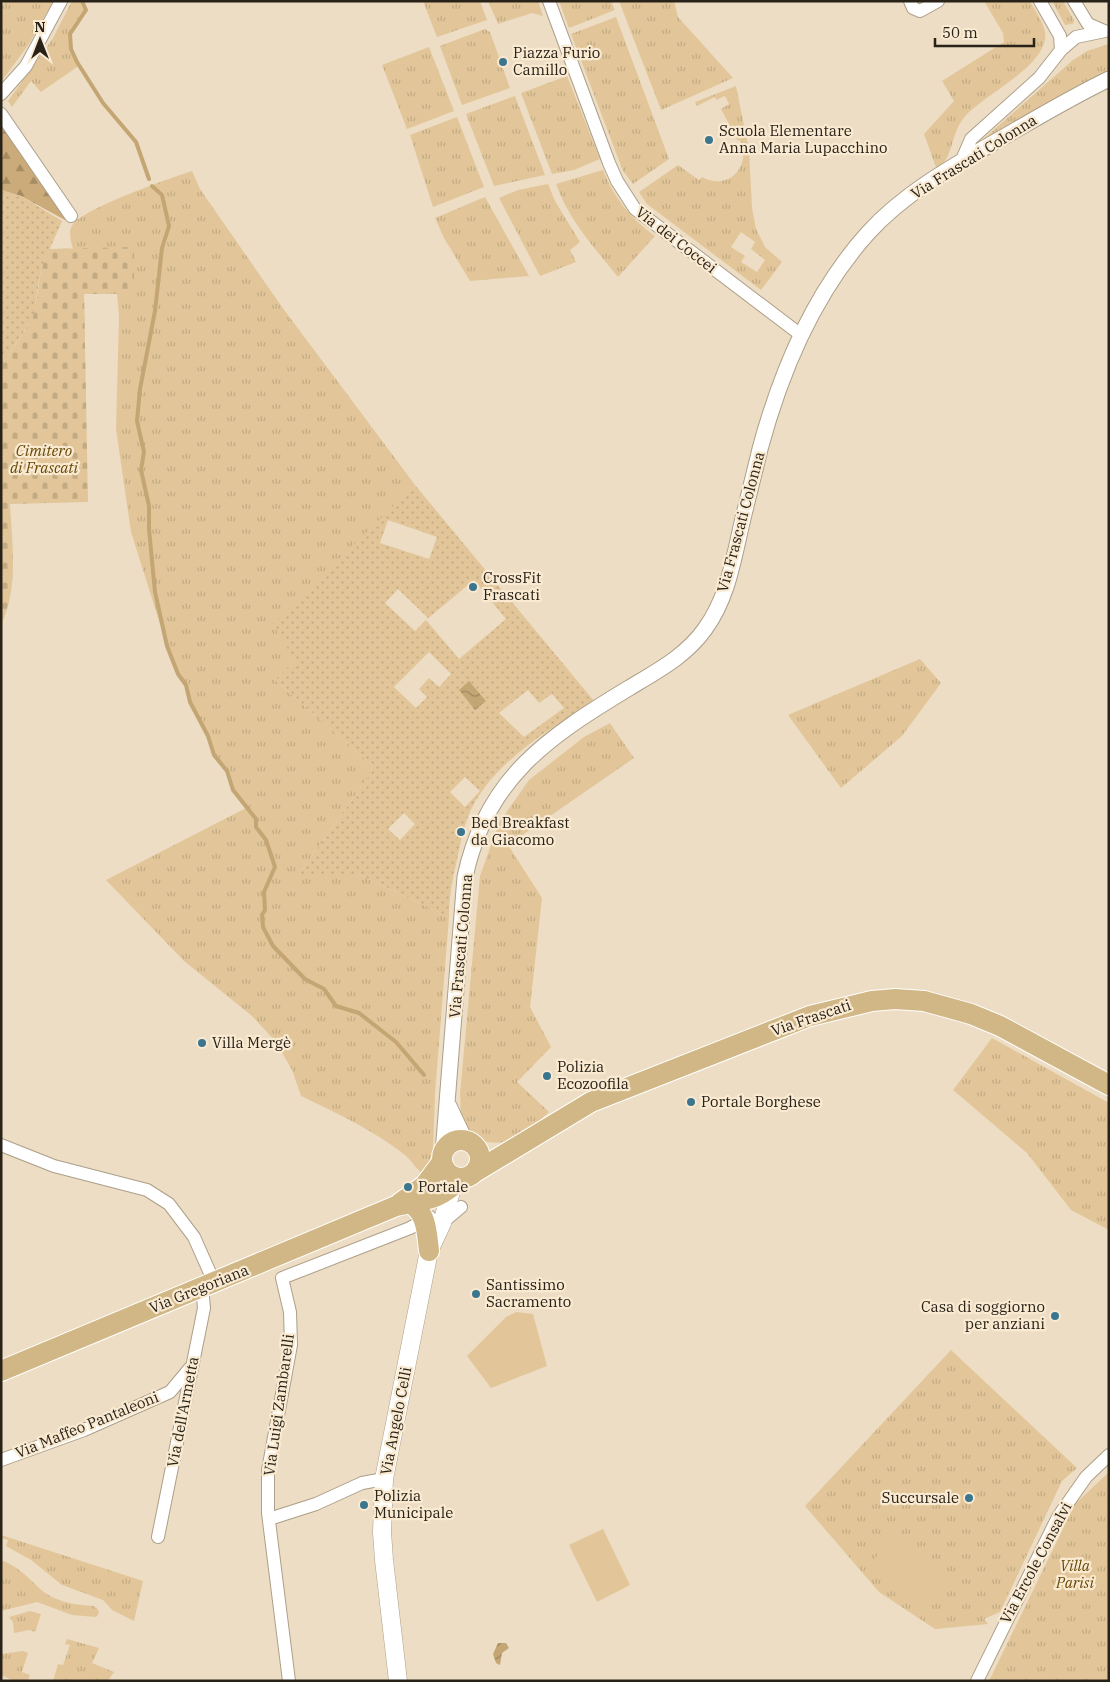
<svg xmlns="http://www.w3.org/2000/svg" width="1110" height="1682" viewBox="0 0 1110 1682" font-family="'IBM Plex Serif',serif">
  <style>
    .grass { fill: url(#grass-tufts); fill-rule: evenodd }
    .forest { fill: url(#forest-firs) }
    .cemetery { fill: url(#cemetery-stones) }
    .garden { fill: url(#garden-dots); fill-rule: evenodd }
    .pitch { fill: #e2c699 }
    .water { fill: url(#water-waves) }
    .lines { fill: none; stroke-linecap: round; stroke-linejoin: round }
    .stream { stroke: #c4a674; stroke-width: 4 }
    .minor-casing { stroke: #ad9f88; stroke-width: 14 }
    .tertiary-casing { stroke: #ad9f88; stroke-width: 17 }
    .secondary-casing { stroke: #ad9f88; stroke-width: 19 }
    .primary-casing { stroke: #fff; stroke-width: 22 }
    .minor { stroke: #fff; stroke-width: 12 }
    .tertiary { stroke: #fff; stroke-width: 15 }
    .secondary { stroke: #fff; stroke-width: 18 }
    .primary { stroke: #d1b785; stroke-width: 20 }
    .poi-dot { fill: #3c758e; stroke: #f9ead1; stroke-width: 2 }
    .labels { text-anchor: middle; stroke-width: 4.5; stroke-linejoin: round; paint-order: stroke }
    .poi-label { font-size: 15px; fill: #282219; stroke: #f9ead1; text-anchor: start }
    .street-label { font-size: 15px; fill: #282219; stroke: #f9ead1 }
    .park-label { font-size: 15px; font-style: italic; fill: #654706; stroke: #f9ead1 }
  </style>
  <defs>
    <pattern id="grass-tufts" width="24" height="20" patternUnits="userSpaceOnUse" patternTransform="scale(1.25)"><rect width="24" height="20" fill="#e2c699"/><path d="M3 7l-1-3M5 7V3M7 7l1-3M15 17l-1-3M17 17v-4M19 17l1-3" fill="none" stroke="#c2aa83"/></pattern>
    <pattern id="forest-firs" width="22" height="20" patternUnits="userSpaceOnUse" patternTransform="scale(1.25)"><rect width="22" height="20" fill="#caab79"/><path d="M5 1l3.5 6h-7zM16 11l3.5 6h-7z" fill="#a48b62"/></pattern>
    <pattern id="cemetery-stones" width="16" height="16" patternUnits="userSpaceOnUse" patternTransform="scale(1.25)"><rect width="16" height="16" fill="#e2c699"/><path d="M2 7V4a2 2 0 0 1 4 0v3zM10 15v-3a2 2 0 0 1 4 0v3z" fill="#c2aa83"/></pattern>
    <pattern id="garden-dots" width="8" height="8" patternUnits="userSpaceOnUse" patternTransform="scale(1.25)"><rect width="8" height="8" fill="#e2c699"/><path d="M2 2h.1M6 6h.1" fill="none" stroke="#c2aa83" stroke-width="1.8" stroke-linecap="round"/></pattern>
    <pattern id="water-waves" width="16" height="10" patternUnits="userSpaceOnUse" patternTransform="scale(1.25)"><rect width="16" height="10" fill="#c4a674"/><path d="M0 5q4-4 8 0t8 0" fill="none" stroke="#9f875e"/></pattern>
  </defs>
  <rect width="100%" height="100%" fill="#ecddc4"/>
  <path class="grass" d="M5 1H53L29 44 1 82V8Z
    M72 1H82L86 10C74 30 60 41 80 65L41 92 31 81 12 107 8 101 53 38Z
    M423 1H480L487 20 437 37Z
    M488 1H538L543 16 532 13 498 24Z
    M559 1H611L615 10 569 28Z
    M619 1H674L678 17 733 78 661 110Z
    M984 1H1030C1035 11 1043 22 1045 32 1050 66 980 96 963 119 951 134 953 158 937 170L924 134 954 101 942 81 1004 42 1003 33Z
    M1052 1H1063L1074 20 1073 24 1065 25Z
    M616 17 669 159 633 184 623 171 571 34Z
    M485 29 490 32 510 88 462 105 440 46Z
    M1109 44V73L979 143 1073 60 1087 51Z
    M429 47 454 111 407 129 382 65Z
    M567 76 600 159 574 170 552 174 521 93Z
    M736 86 749 150 752 208 756 229 765 247 782 262 761 290 647 204 639 192 678 165 699 180 702 177C729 192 752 165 740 140L738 141 721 109 729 104 725 96 716 100 715 97 697 106 695 102ZM741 232 755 242 751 249 765 260 757 272 741 262 745 256 731 247Z
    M515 96 545 175 494 186 466 114Z
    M457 117 484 187 433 207 410 135Z
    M603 170C614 198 631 219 655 236L618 277C593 246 570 222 556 184Z
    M192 171 200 189 282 307 415 485 356 544 296 661 275 680 372 765 371 773 299 874H358L449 917 435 1094 433 1151 425 1175C416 1170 413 1162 406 1156 377 1132 335 1112 301 1096L292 1070 276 1042 252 1016 184 961 106 880 246 808 233 790 226 771 215 758 208 736 190 702 186 685 178 674 167 646 131 532 116 429 119 316 117 294H84L87 502 73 249C71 241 67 230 74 223 90 206 168 179 192 171Z
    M548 184 555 201 580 242 570 250 576 262 540 276 499 198 518 190Z
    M485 197 529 276 470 281 444 238 435 218Z
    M920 659 941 683 902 736 841 788 788 715Z
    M610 723 634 758 508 845 542 898 530 1007 551 1047 517 1082 549 1112C541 1119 534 1128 526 1134 508 1147 469 1147 462 1122 460 1113 461 1103 460 1094L480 876 499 823 529 780 584 737Z
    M992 1038 1109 1103V1230L1071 1210 1027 1153 953 1090Z
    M951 1350 1077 1468 1062 1481 1000 1612 984 1619 988 1624 935 1629 879 1592 805 1506Z
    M1109 1472V1681H989L1075 1504Z
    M1 1535 143 1581 134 1621 112 1610 103 1600 62 1585 31 1560 6 1546 8 1540 1 1538Z
    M1 1560C17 1566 24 1574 36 1585 51 1601 73 1605 94 1606L99 1611 98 1615 96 1617 72 1615 37 1602 1 1611Z
    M30 1611 41 1614 35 1632 30 1630 14 1633 13 1622 9 1617Z
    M67 1639 99 1648 92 1663 114 1672 108 1681H53L58 1664 63 1665 70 1645 65 1644Z
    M23 1651 28 1653 22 1672 30 1675 28 1680 30 1681H14L1 1675V1654Z"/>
  <path class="forest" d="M1 124 66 218 65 220 21 196 1 190Z"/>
  <path class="cemetery" d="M134 247V293L84 294 88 502 10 504C12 545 19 587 1 625V366L28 326 37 298 41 269 49 249Z"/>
  <path class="garden" d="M1 190 21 196 62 221 41 269 33 318 1 366Z
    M415 485 594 701C552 728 501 757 475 802 465 819 461 841 457 860 452 879 449 898 449 917L358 874H299L371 773 372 765 275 680 296 661 272 624ZM388 520 437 537 429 559 380 543ZM474 580 506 619 459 659 426 620ZM398 589 428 618 415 631 385 603ZM429 652 451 674 439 687 429 678 419 689 427 697 416 708 394 687ZM528 690 539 703 552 694 564 708 524 737 499 713ZM465 777 480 791 465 807 450 792ZM404 813 415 824 400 840 388 829Z"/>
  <path class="pitch" d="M516 1312 533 1314 547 1366 491 1388 467 1356 506 1317Z
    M603 1529 630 1585 597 1602 569 1545Z
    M893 1535 951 1580 928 1610 870 1565Z"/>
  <path class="water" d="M469 681 486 701 475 710 459 690Z
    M498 1643H506L509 1648 502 1653 500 1665 496 1663 493 1654Z"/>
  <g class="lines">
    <path class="stream" d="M82 1 86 10 70 34 71 49 77 62 103 103 136 142 149 179
      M152 186 162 195 169 226 162 248 155 311 140 389 137 421 144 452 141 470 149 506V529L155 592 167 646 178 674 186 685 190 702 208 736 214 755 227 771 233 790 256 819V827L266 840 275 867 264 892 265 910 262 915 263 927 273 946 305 979 324 989 336 1006 359 1013 396 1042 424 1075"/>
    <defs>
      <path id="minor" d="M549 1 609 163 617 181 635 209 801 335
        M910 1 913 8 920 11 938 1
        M1074 1 1088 24 1104 31
        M1061 50 1076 37 1105 31
        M1 94 26 66 61 1
        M1 114 71 216
        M961 162 971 139 1039 78 1061 50 1060 36 1040 1
        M1 1145 54 1166 147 1190 169 1204 194 1237 214 1282
        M442 1223 461 1207
        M1 1460 84 1430 170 1392 190 1368
        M269 1519 316 1504 362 1483 384 1479
        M158 1537 204 1308 202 1287
        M289 1681 268 1513V1470L291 1345 290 1312 282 1278 410 1228 430 1217
        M977 1681 1058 1517 1086 1477 1109 1455"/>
      <path id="tertiary" d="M449 1106 465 1140
        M443 1153 465 877C486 778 548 737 629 688 657 671 686 656 705 629 727 599 733 562 741 527 747 501 754 475 760 449 781 371 814 293 868 233 908 189 964 160 1014 131 1045 113 1076 95 1109 79"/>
      <path id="secondary" d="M398 1681 384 1560 382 1532 384 1479 429 1251 442 1223 452 1188"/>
      <path id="primary" d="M442 1159a19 19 0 1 1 38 0a19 19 0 1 1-38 0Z
        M475 1172 591 1102 810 1016 872 1001 895 999 924 1001 971 1014 1000 1026 1109 1085
        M400 1203 425 1185 442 1162
        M408 1203C427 1209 427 1235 429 1251
        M1 1371 396 1206C427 1199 438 1201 462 1178"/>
    </defs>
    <use href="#minor" class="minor-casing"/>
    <use href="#tertiary" class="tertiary-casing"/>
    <use href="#secondary" class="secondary-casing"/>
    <use href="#primary" class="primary-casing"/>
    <use href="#minor" class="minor"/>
    <use href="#tertiary" class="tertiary"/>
    <use href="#secondary" class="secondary"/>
    <use href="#primary" class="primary"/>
  </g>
  <g class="poi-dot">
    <circle cx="503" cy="62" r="5"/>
    <circle cx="709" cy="140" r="5"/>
    <circle cx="473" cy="587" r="5"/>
    <circle cx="461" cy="832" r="5"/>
    <circle cx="202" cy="1043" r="5"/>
    <circle cx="547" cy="1076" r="5"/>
    <circle cx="691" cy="1102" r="5"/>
    <circle cx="408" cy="1187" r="5"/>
    <circle cx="476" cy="1294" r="5"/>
    <circle cx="1055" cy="1316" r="5"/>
    <circle cx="969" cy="1498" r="5"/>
    <circle cx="364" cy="1505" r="5"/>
  </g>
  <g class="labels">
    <g class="poi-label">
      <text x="513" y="58">Piazza Furio<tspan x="513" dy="17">Camillo</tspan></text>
      <text x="719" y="136">Scuola Elementare<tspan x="719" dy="17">Anna Maria Lupacchino</tspan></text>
      <text x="483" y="583">CrossFit<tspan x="483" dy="17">Frascati</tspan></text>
      <text x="471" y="828">Bed Breakfast<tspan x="471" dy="17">da Giacomo</tspan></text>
      <text x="212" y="1048">Villa Mergè</text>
      <text x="557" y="1072">Polizia<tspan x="557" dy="17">Ecozoofila</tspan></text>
      <text x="701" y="1107">Portale Borghese</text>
      <text x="418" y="1192">Portale</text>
      <text x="486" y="1290">Santissimo<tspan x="486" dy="17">Sacramento</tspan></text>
      <text x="1045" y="1312" text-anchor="end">Casa di soggiorno<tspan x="1045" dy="17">per anziani</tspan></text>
      <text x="374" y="1501">Polizia<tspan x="374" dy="17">Municipale</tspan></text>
      <text x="959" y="1503" text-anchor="end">Succursale</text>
    </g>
    <g class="street-label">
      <text transform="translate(974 157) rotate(-32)" y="5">Via Frascati Colonna</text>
      <text transform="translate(676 240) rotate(38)" y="5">Via dei Coccei</text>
      <text transform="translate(741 522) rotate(-75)" y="5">Via Frascati Colonna</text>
      <text transform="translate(461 946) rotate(-85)" y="5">Via Frascati Colonna</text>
      <text transform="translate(811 1018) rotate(-19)" y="5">Via Frascati</text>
      <text transform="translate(199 1289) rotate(-22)" y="5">Via Gregoriana</text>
      <text transform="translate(279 1405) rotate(-82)" y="5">Via Luigi Zambarelli</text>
      <text transform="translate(183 1412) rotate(-79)" y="5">Via dell'Armetta</text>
      <text transform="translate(396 1421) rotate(-79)" y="5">Via Angelo Celli</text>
      <text transform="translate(87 1425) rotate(-22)" y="5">Via Maffeo Pantaleoni</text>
      <text transform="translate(1036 1563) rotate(-62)" y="5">Via Ercole Consalvi</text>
    </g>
    <g class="park-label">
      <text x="44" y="456">Cimitero<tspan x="44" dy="17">di Frascati</tspan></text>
      <text x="1075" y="1571">Villa<tspan x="1075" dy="17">Parisi</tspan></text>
    </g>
  </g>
  <rect width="1110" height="1682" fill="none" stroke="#282219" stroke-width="5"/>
  <g transform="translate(40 40)" stroke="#f9ead1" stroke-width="4" paint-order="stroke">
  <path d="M0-4L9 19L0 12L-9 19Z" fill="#282219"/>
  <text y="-8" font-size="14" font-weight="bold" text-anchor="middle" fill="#282219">N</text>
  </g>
  <path d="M935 38v8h99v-8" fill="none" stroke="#282219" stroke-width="2.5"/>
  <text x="942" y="38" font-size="15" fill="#282219" stroke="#f9ead1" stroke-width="4" paint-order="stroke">50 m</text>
</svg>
